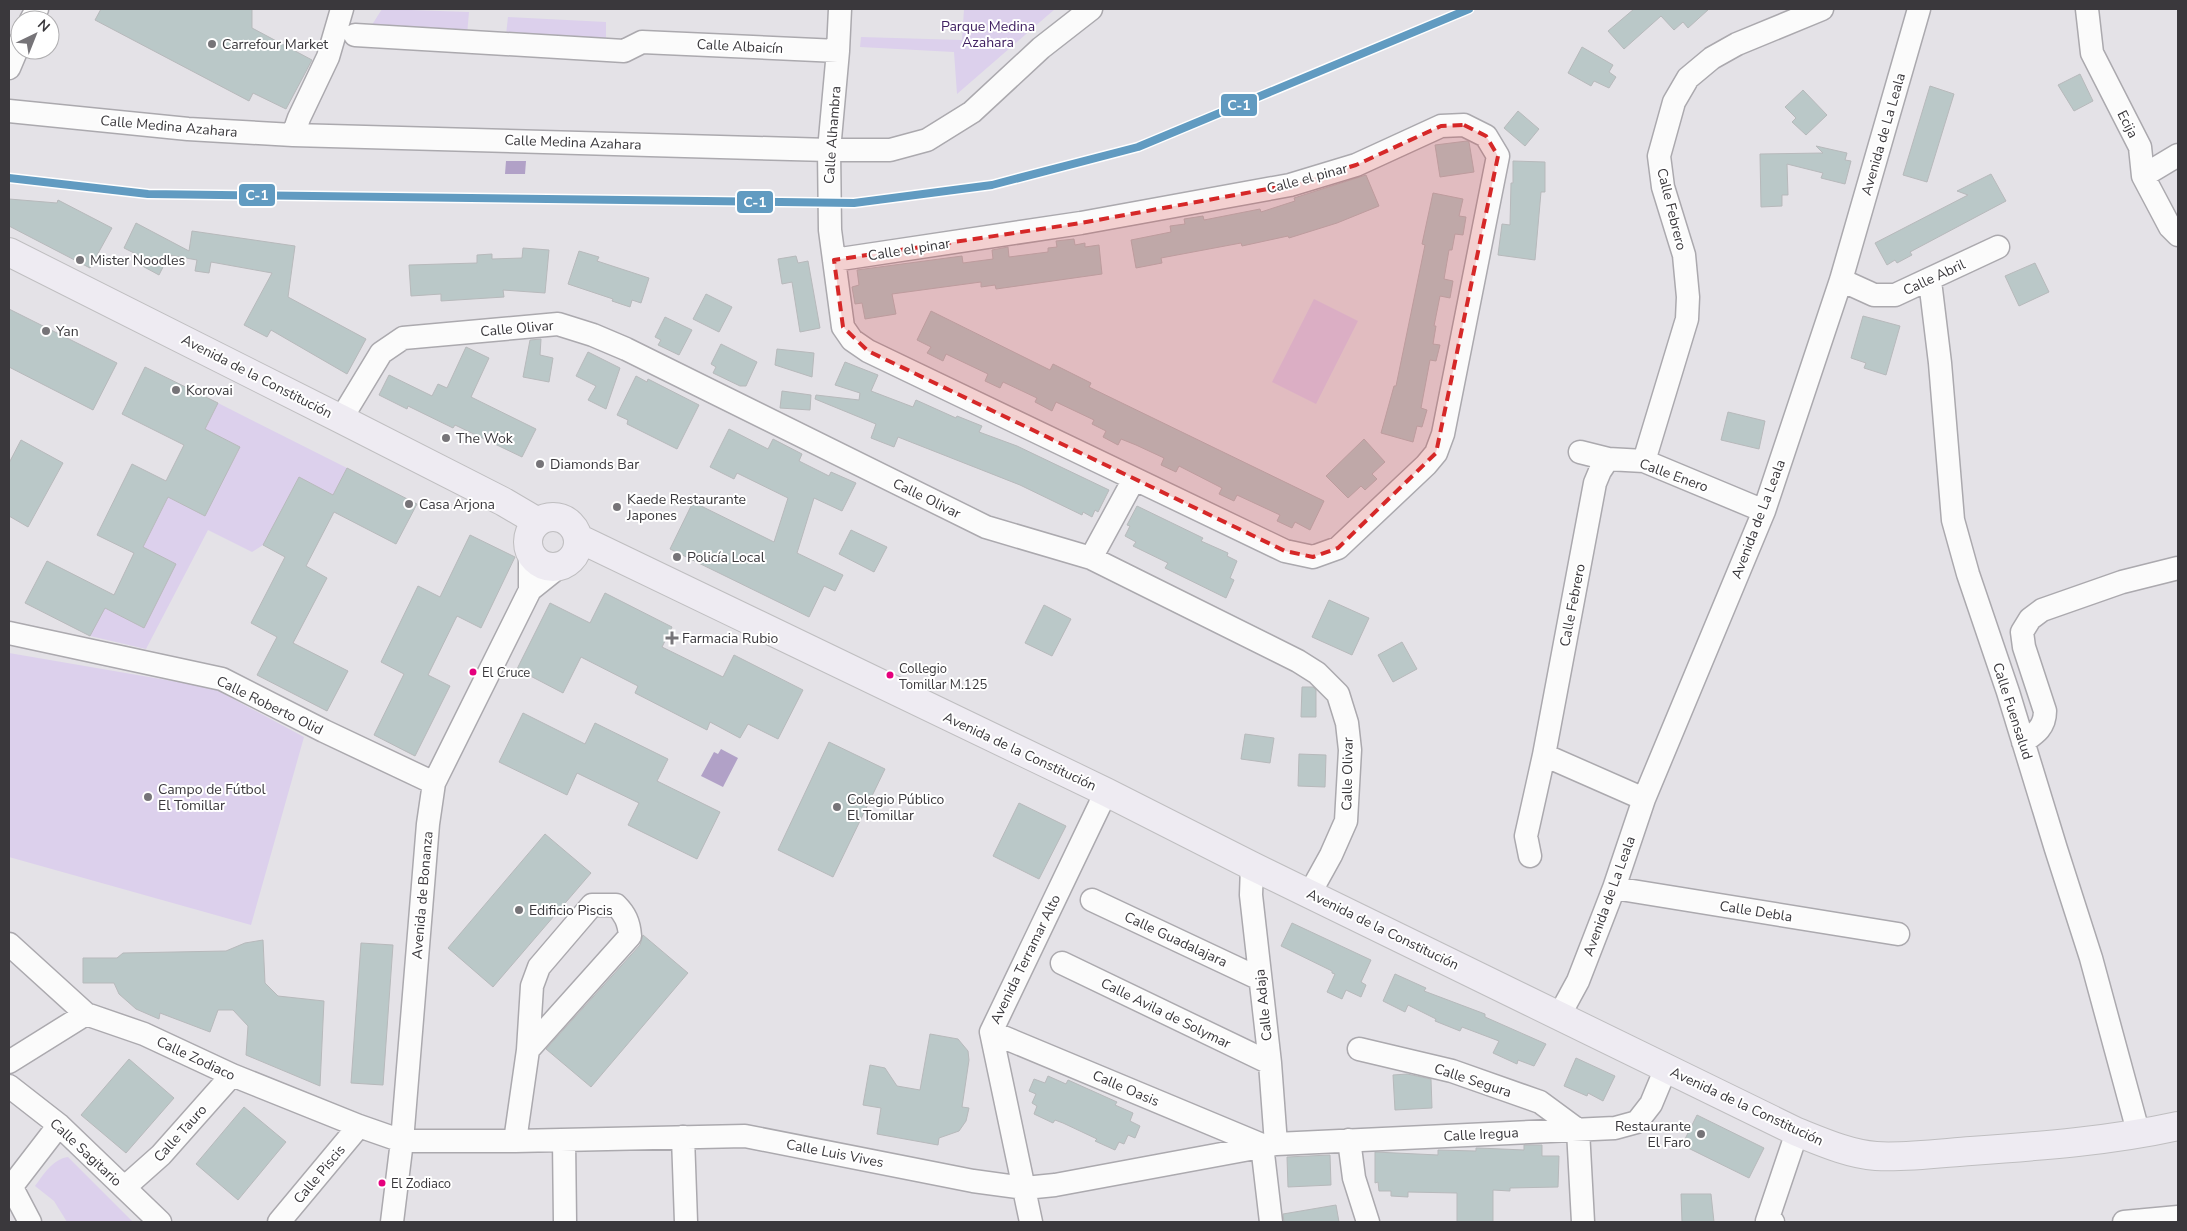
<svg xmlns="http://www.w3.org/2000/svg" width="2187" height="1231" viewBox="0 0 2187 1231" font-family="'Nunito Sans',sans-serif">
  <style>
    .green { fill: #dcd0ec }
    .water { fill: #b1a1c7 }
    .building { fill: #bac8c8; stroke: #b7b9bb }
    .lines { fill: none; stroke-linecap: round; stroke-linejoin: round }
    .minor-casing { stroke: #aba9ae; stroke-width: 25 }
    .major-casing { stroke: #bfbec0; stroke-width: 30 }
    .minor { stroke: #fbfbfb; stroke-width: 22 }
    .major { stroke: #eeebf2; stroke-width: 28 }
    .rail-1-casing { stroke: #fff; stroke-width: 11 }
    .rail-1 { stroke: #619bc1; stroke-width: 8 }
    .marked { fill: #d62828; fill-opacity: 0.2; stroke: #d62828; stroke-width: 4; stroke-dasharray: 10 6; stroke-linejoin: round }
    .poi-dot { fill: #767478; stroke: #fff; stroke-width: 2 }
    .bus-dot { fill: #e5007d; stroke: #fff; stroke-width: 2 }
    .labels { text-anchor: middle; stroke-width: 4; stroke-linejoin: round; paint-order: stroke }
    .bus-label { font-size: 13px; fill: #3a383c; stroke: #fff; text-anchor: start }
    .park-label { font-size: 14px; fill: #402161; stroke: #fff }
    .poi-label { font-size: 14px; fill: #3a383c; stroke: #fff; text-anchor: start }
    .street-label { font-size: 14px; fill: #3a383c; stroke: #fff }
    .line-badge { stroke: #fff; stroke-width: 2 }
    .badge-label { font-size: 14px; text-anchor: middle; font-weight: bold; fill: #fff }
  </style>
  <rect width="100%" height="100%" fill="#e4e2e7"/>
  <path class="green" d="M382 9 469 12 467 35 370 28Z
    M964 9H1055L957 94 954 52 860 47 861 37 962 40Z
    M508 17 606 22V42L506 35Z
    M1314 299 1358 321 1316 404 1272 382Z
    M218 403 347 468 333 495 299 477 263 545 252 552 208 530 146 649 90 636 105 608 144 628 176 564 143 547 168 497 205 516 240 447 205 429Z
    M9 653 213 688 304 737 251 925 9 857Z
    M68 1157 133 1222H67L54 1201 35 1186C44 1174 53 1159 68 1157Z"/>
  <path class="water" d="M506 161H526L525 174H505Z
    M721 749 738 758 723 787 701 776 714 752 718 754Z"/>
  <path class="building" d="M101 9H252V28L312 60 286 109 253 93 249 101 95 20Z
    M1634 9H1709L1688 28 1683 22 1674 30 1661 16 1624 49 1608 31Z
    M1582 47 1613 65 1609 72 1616 77 1609 88 1594 81 1591 86 1568 73Z
    M2080 74 2093 101 2074 111 2058 85Z
    M1930 86 1954 94 1927 182 1903 175Z
    M1803 90 1827 115 1806 135 1792 122 1796 118 1785 107Z
    M1518 111 1539 129 1525 146 1504 128Z
    M1467 141 1469 142 1474 172 1440 177 1435 145Z
    M1816 146 1847 153 1845 160 1851 161 1845 184 1821 178 1823 173 1787 164 1788 195H1782V206L1761 207 1760 154 1823 153Z
    M1513 161 1545 162V192H1541L1535 260 1498 255 1502 224 1510 225 1511 183H1513Z
    M1991 174 2006 201 1910 252 1912 255 1897 263 1895 260 1887 265 1875 243 1968 195 1957 191Z
    M1366 175 1379 206 1337 223 1289 238 1288 236 1242 246 1241 243 1161 258 1162 263 1136 268 1131 240 1171 232 1170 226 1185 224 1184 219 1203 216 1204 220 1260 209 1261 212 1295 201 1294 198Z
    M1433 193 1463 199 1459 216 1466 217 1463 235 1455 234 1452 250H1449L1444 279 1453 281 1450 298 1440 296 1434 326H1436L1433 344 1440 345 1436 361 1430 360 1421 408 1427 410 1422 427 1417 426 1413 442 1381 433 1394 386H1396L1425 245 1422 244Z
    M9 199 57 203 58 200 112 228 90 268 9 226Z
    M136 223 189 251 192 231 295 246 288 297 366 339 347 374 271 330 267 337 244 325 272 273 211 262 209 273 195 271 197 260 169 255 159 275 135 262 138 255 124 248Z
    M1074 239 1075 245 1085 243V247L1099 245 1102 274 996 289 995 285 981 287V282L892 294 896 314 865 319 862 303 855 304 852 287 859 285 857 270 962 256 963 263 993 259 992 250 1008 247 1009 257 1048 252V248L1057 247 1056 241Z
    M523 248 549 250 545 293 503 290 504 297 441 301V294L411 296 409 265 477 263V255L492 254V259L522 258Z
    M579 251 599 257 597 261 649 278 641 303 632 300 630 307 612 301 613 299 568 284Z
    M796 256 798 263 808 261 820 328 800 332 792 282 782 284 778 259Z
    M2035 263 2049 292 2019 306 2005 276Z
    M706 294 732 307 719 332 693 319Z
    M9 309 117 363 93 410 9 367Z
    M931 311 1050 370 1053 364 1091 383 1089 387 1324 501 1310 530 1295 522 1292 528 1277 521 1280 515 1237 495 1234 501 1219 494 1222 488 1179 466 1176 472 1161 465 1164 458 1136 445 1121 439 1118 445 1103 437 1106 431 1092 424 1094 420 1056 402 1052 411 1035 402 1037 398 1003 382 1000 388 985 381 988 374 946 354 943 361 927 353 931 347 917 340Z
    M1863 316 1900 326 1886 375 1864 368 1866 363 1851 358Z
    M665 317 692 330 679 355 658 345 661 340 655 337Z
    M541 339 540 355 553 358 549 382 523 377 530 340Z
    M721 344 757 362 746 386H740L713 373 716 367 711 364Z
    M466 347 489 358 471 397 536 429 522 457 455 425 453 428 408 406 407 409 379 395 389 375 432 396 438 384 447 388Z
    M777 349 814 353 812 377 775 365Z
    M588 352 620 368 606 409 588 400 596 386 576 376Z
    M845 362 878 375 871 391 913 407 916 400 956 418 957 416 982 426 979 432 1017 446 1109 490 1098 512 1095 510 1092 517 1083 512 1082 515 1020 485 898 437 894 447 871 438 876 424 815 399 816 395 859 400 860 393 835 385Z
    M145 367 218 403 205 429 240 447 205 516 168 497 143 547 176 564 144 628 105 608 90 636 25 603 47 561 114 595 134 553 97 535 132 464 166 481 184 445 122 414Z
    M636 376 647 382 648 379 699 405 677 449 627 424 628 420 617 415Z
    M782 391 811 395 810 410 780 408Z
    M1728 412 1765 421 1759 449 1721 440Z
    M729 429 768 449 773 439 802 454 799 461 829 476 831 472 856 483 842 511 814 498 797 553 843 575 835 591 824 586 809 617 670 549 693 502 774 542 788 498 737 473 734 479 710 467Z
    M1364 439 1385 462 1372 474 1377 479 1365 490 1361 486 1348 498 1326 476Z
    M21 440 63 463 28 527 9 516V463Z
    M347 468 417 504 396 544 334 512 306 566 327 578 293 643 348 671 327 711 257 675 277 637 251 623 285 557 263 545 299 477 333 495Z
    M1137 506 1203 538 1201 541 1228 553 1227 556 1237 561 1230 578 1234 580 1226 598 1165 568 1168 563 1133 546 1136 542 1125 536 1130 526 1127 525Z
    M851 530 887 547 874 572 839 554Z
    M470 535 515 557 481 628 457 616 428 675 450 686 415 756 374 735 404 674 381 662 418 586 440 597Z
    M605 593 672 627 662 647 723 677 734 655 803 690 778 739 748 724 740 738 710 722 707 730 635 693 638 686 581 657 563 693 517 669 550 603 590 623Z
    M1329 600 1369 618 1352 655 1312 637Z
    M1044 605 1071 619 1052 656 1025 643Z
    M1402 642 1417 669 1393 682 1378 655Z
    M1302 687H1313L1316 690V717H1301Z
    M523 713 585 744 595 723 668 759 657 781 720 812 697 859 628 825 639 803 577 773 567 795 499 762Z
    M1245 734 1274 738 1270 763 1241 759Z
    M829 742 885 769 833 877 778 850Z
    M1299 754 1326 755 1325 787 1298 786Z
    M1019 803 1066 826 1039 879 993 856Z
    M545 834 591 873 493 987 448 948Z
    M1292 923 1371 960 1361 982 1366 985 1361 997 1346 990 1342 999 1327 992 1335 974 1332 973V971L1281 946Z
    M643 935 688 973 591 1087 546 1049 640 945Z
    M263 940 265 983 278 996 324 1001 320 1086 246 1055 248 1026 233 1010H218L210 1032 160 1013 159 1019 136 1009 119 994 114 983H83V958H117L123 953 226 951 245 943Z
    M361 943 393 945 383 1085 351 1083Z
    M1395 974 1426 988 1424 991 1485 1014V1017L1546 1044 1534 1066 1518 1060 1517 1064 1493 1053 1499 1041 1462 1027 1460 1031 1435 1021 1436 1019 1408 1005 1405 1012 1383 1001Z
    M930 1034 958 1039 968 1051 969 1060 962 1107 969 1108 966 1121 959 1131 939 1138 938 1145 877 1134 881 1108 863 1105 870 1065 885 1068 897 1086 920 1090Z
    M1576 1058 1615 1076 1603 1101 1588 1093 1587 1096 1564 1086Z
    M129 1059 174 1098 126 1153 81 1115Z
    M1407 1074 1431 1079 1432 1108 1395 1110 1393 1075Z
    M1048 1076 1066 1084 1068 1080 1117 1102 1115 1105 1133 1113 1130 1121 1140 1126 1135 1138 1128 1135 1124 1144 1119 1142 1115 1150 1095 1141 1097 1139 1063 1123 1055 1120 1053 1123 1034 1114 1037 1106 1032 1103 1036 1094 1029 1091 1034 1079 1045 1083Z
    M244 1107 286 1142 238 1200 196 1164Z
    M1697 1115 1764 1148 1749 1178 1682 1145Z
    M1524 1145H1542V1156H1559L1558 1187 1510 1188V1191L1493 1190V1222H1457V1193L1408 1192V1197L1391 1196V1191H1379L1378 1182 1375 1183V1152L1438 1155V1150L1476 1151V1148H1479L1524 1150Z
    M1330 1155 1331 1185 1288 1187 1287 1157Z
    M1681 1194H1711L1714 1222H1682Z
    M1336 1205 1339 1222H1284L1283 1214Z"/>
  <g class="lines">
    <defs>
      <path id="minor" d="M2087 9 2092 53 2140 147 2143 176 2170 227 2178 235
        M31 20 37 9
        M355 35 624 51 642 42 838 51
        M9 68 20 42
        M9 111 188 129 293 135 829 150H890L927 140 972 112 1041 48 1091 9
        M293 135 299 118 328 57 342 9
        M2143 176 2178 155
        M834 260 1081 223 1290 185 1356 165 1441 126 1464 125 1486 136 1498 156 1443 434 1436 453 1426 465 1338 548 1313 557 1285 551 868 351 852 340 843 327 830 230 829 150 838 51 840 9
        M1841 280 1874 295H1895L1998 247
        M1930 281 1940 363 1953 520 1968 574 2008 692 2056 849 2091 958 2139 1135
        M341 419 381 353 403 338 558 324 593 335 626 349 986 527 1091 558 1298 661 1317 673 1338 694 1347 723 1350 750 1346 821 1331 855 1310 893
        M1580 452 1608 459 1644 461 1764 511
        M1644 461 1687 319 1688 297 1684 255 1663 187 1659 156 1674 102 1688 78 1712 58 1737 44 1822 9
        M1091 558 1134 479
        M530 590V551
        M9 633 222 679 324 731 434 783
        M2023 742C2036 733 2045 727 2045 711L2024 647 2022 632 2030 619 2042 610 2122 582 2178 568
        M1544 755 1644 799
        M1530 856 1526 836 1544 755 1595 483 1600 471 1608 459
        M1252 866 1251 895 1270 1063 1276 1144
        M1614 888 1898 934
        M1092 900 1260 979
        M9 944 86 1014 144 1034 232 1075 359 1126 402 1141H515L745 1136 973 1181 1025 1188 1055 1185 1276 1144 1615 1128 1637 1122 1651 1104 1666 1068
        M1062 963 1270 1063
        M1559 1016 1578 981 1614 888 1644 799 1764 511 1841 280 1919 9
        M991 1032 1262 1145
        M1359 1049 1452 1071 1540 1102 1578 1130 1583 1222
        M9 1062 86 1014
        M9 1086 59 1125 160 1222
        M683 1137 686 1222
        M564 1140 565 1222
        M1349 1140 1354 1178 1368 1222
        M515 1141 528 1050 532 986 539 967 592 905H616C625 914 629 922 630 936L528 1050
        M1262 1145 1271 1222
        M9 1182 30 1222
        M12 1186 59 1125
        M125 1187 161 1155 232 1075
        M279 1222 359 1126
        M392 1222 402 1141 428 824 434 783 530 590 560 566
        M1031 1222 991 1032 1106 792
        M1773 1222 1767 1221 1797 1132
        M2124 1222 2178 1217"/>
      <path id="major" d="M9 252 341 419 504 502 538 522
        M528 542a25 25 0 1 1 50 0a25 25 0 1 1-50 0Z
        M578 538 1106 792 1252 866 1797 1132C1822 1142 1849 1154 1876 1156 1904 1158 1943 1153 1971 1151 2041 1146 2110 1141 2178 1126"/>
    </defs>
    <use href="#minor" class="minor-casing"/>
    <use href="#major" class="major-casing"/>
    <use href="#minor" class="minor"/>
    <use href="#major" class="major"/>
    <defs>
      <path id="rail-1" d="M9 178 148 194 854 203 992 185 1138 147 1469 9"/>
    </defs>
    <use href="#rail-1" class="rail-1-casing"/>
    <use href="#rail-1" class="rail-1"/>
  </g>
  <path class="marked" d="M1464 125 1486 136 1498 156 1436 453 1338 548 1313 557 1285 551 868 351 843 327 834 260 1081 223 1290 185 1356 165 1441 126Z"/>
  <g class="poi-dot">
    <circle cx="212" cy="44" r="5"/>
    <circle cx="80" cy="260" r="5"/>
    <circle cx="46" cy="331" r="5"/>
    <circle cx="176" cy="390" r="5"/>
    <circle cx="446" cy="438" r="5"/>
    <circle cx="540" cy="464" r="5"/>
    <circle cx="409" cy="504" r="5"/>
    <circle cx="617" cy="507" r="5"/>
    <circle cx="677" cy="557" r="5"/>
    <path d="M669.5 630.5h5v5h5v5h-5v5h-5v-5h-5v-5h5z"/>
    <circle cx="148" cy="797" r="5"/>
    <circle cx="837" cy="807" r="5"/>
    <circle cx="519" cy="910" r="5"/>
    <circle cx="1701" cy="1134" r="5"/>
  </g>
  <g class="bus-dot">
    <circle cx="473" cy="672" r="4.5"/>
    <circle cx="890" cy="675" r="4.5"/>
    <circle cx="382" cy="1183" r="4.5"/>
  </g>
  <g class="labels">
    <g class="bus-label">
      <text x="899" y="673">Collegio<tspan x="899" dy="16">Tomillar M.125</tspan></text>
      <text x="482" y="677">El Cruce</text>
      <text x="391" y="1188">El Zodiaco</text>
    </g>
    <g class="park-label">
      <text x="988" y="31">Parque Medina<tspan x="988" dy="16">Azahara</tspan></text>
    </g>
    <g class="poi-label">
      <text x="222" y="49">Carrefour Market</text>
      <text x="90" y="265">Mister Noodles</text>
      <text x="56" y="336">Yan</text>
      <text x="186" y="395">Korovai</text>
      <text x="456" y="443">The Wok</text>
      <text x="550" y="469">Diamonds Bar</text>
      <text x="627" y="504">Kaede Restaurante<tspan x="627" dy="16">Japones</tspan></text>
      <text x="419" y="509">Casa Arjona</text>
      <text x="687" y="562">Policía Local</text>
      <text x="682" y="643">Farmacia Rubio</text>
      <text x="158" y="794">Campo de Fútbol<tspan x="158" dy="16">El Tomillar</tspan></text>
      <text x="847" y="804">Colegio Público<tspan x="847" dy="16">El Tomillar</tspan></text>
      <text x="529" y="915">Edificio Piscis</text>
      <text x="1691" y="1131" text-anchor="end">Restaurante<tspan x="1691" dy="16">El Faro</tspan></text>
    </g>
    <g class="street-label">
      <text transform="translate(740 46) rotate(3)" y="5">Calle Albaicín</text>
      <text transform="translate(2128 124) rotate(63)" y="5">Ecija</text>
      <text transform="translate(169 126) rotate(5)" y="5">Calle Medina Azahara</text>
      <text transform="translate(1883 134) rotate(-74)" y="5">Avenida de La Leala</text>
      <text transform="translate(832 135) rotate(-86)" y="5">Calle Alhambra</text>
      <text transform="translate(573 142) rotate(2)" y="5">Calle Medina Azahara</text>
      <text transform="translate(1307 178) rotate(-15)" y="5">Calle el pinar</text>
      <text transform="translate(1672 209) rotate(76)" y="5">Calle Febrero</text>
      <text transform="translate(909 249) rotate(-9)" y="5">Calle el pinar</text>
      <text transform="translate(1934 277) rotate(-25)" y="5">Calle Abril</text>
      <text transform="translate(517 328) rotate(-5)" y="5">Calle Olivar</text>
      <text transform="translate(257 376) rotate(27)" y="5">Avenida de la Constitución</text>
      <text transform="translate(1674 475) rotate(20)" y="5">Calle Enero</text>
      <text transform="translate(927 498) rotate(26)" y="5">Calle Olivar</text>
      <text transform="translate(1758 519) rotate(-69)" y="5">Avenida de La Leala</text>
      <text transform="translate(1572 605) rotate(-79)" y="5">Calle Febrero</text>
      <text transform="translate(270 705) rotate(26)" y="5">Calle Roberto Olid</text>
      <text transform="translate(2013 711) rotate(72)" y="5">Calle Fuensalud</text>
      <text transform="translate(1020 751) rotate(25)" y="5">Avenida de la Constitución</text>
      <text transform="translate(1347 774) rotate(-89)" y="5">Calle Olivar</text>
      <text transform="translate(422 895) rotate(-85)" y="5">Avenida de Bonanza</text>
      <text transform="translate(1609 896) rotate(-70)" y="5">Avenida de La Leala</text>
      <text transform="translate(1756 911) rotate(9)" y="5">Calle Debla</text>
      <text transform="translate(1383 929) rotate(26)" y="5">Avenida de la Constitución</text>
      <text transform="translate(1176 939) rotate(25)" y="5">Calle Guadalajara</text>
      <text transform="translate(1025 959) rotate(-64)" y="5">Avenida Terramar Alto</text>
      <text transform="translate(1263 1005) rotate(-96)" y="5">Calle Adaja</text>
      <text transform="translate(1166 1013) rotate(26)" y="5">Calle Avila de Solymar</text>
      <text transform="translate(196 1058) rotate(25)" y="5">Calle Zodiaco</text>
      <text transform="translate(1473 1080) rotate(18)" y="5">Calle Segura</text>
      <text transform="translate(1126 1088) rotate(23)" y="5">Calle Oasis</text>
      <text transform="translate(1747 1106) rotate(25)" y="5">Avenida de la Constitución</text>
      <text transform="translate(180 1133) rotate(-48)" y="5">Calle Tauro</text>
      <text transform="translate(1481 1134) rotate(-3)" y="5">Calle Iregua</text>
      <text transform="translate(86 1152) rotate(43)" y="5">Calle Sagitario</text>
      <text transform="translate(835 1153) rotate(11)" y="5">Calle Luis Vives</text>
      <text transform="translate(319 1174) rotate(-50)" y="5">Calle Piscis</text>
    </g>
  </g>
  <g class="line-badge">
    <rect x="1220" y="93" width="38" height="24" rx="5" fill="#619bc1"/>
    <rect x="238" y="183" width="38" height="24" rx="5" fill="#619bc1"/>
    <rect x="736" y="190" width="38" height="24" rx="5" fill="#619bc1"/>
  </g>
  <g class="badge-label">
    <text x="1239" y="110">C-1</text>
    <text x="257" y="200">C-1</text>
    <text x="755" y="207">C-1</text>
  </g>
  <rect width="2187" height="1231" fill="none" stroke="#3a383c" stroke-width="20"/>
  <g transform="translate(35 35) rotate(43)"><circle r="24" fill="#ffffff" stroke="#b0afb1"/>
  <path d="M0-4L9 19L0 12L-9 19Z" fill="#767478"/>
  <text y="-8" font-size="14" font-weight="bold" text-anchor="middle" fill="#3a383c">N</text>
  </g>
</svg>
